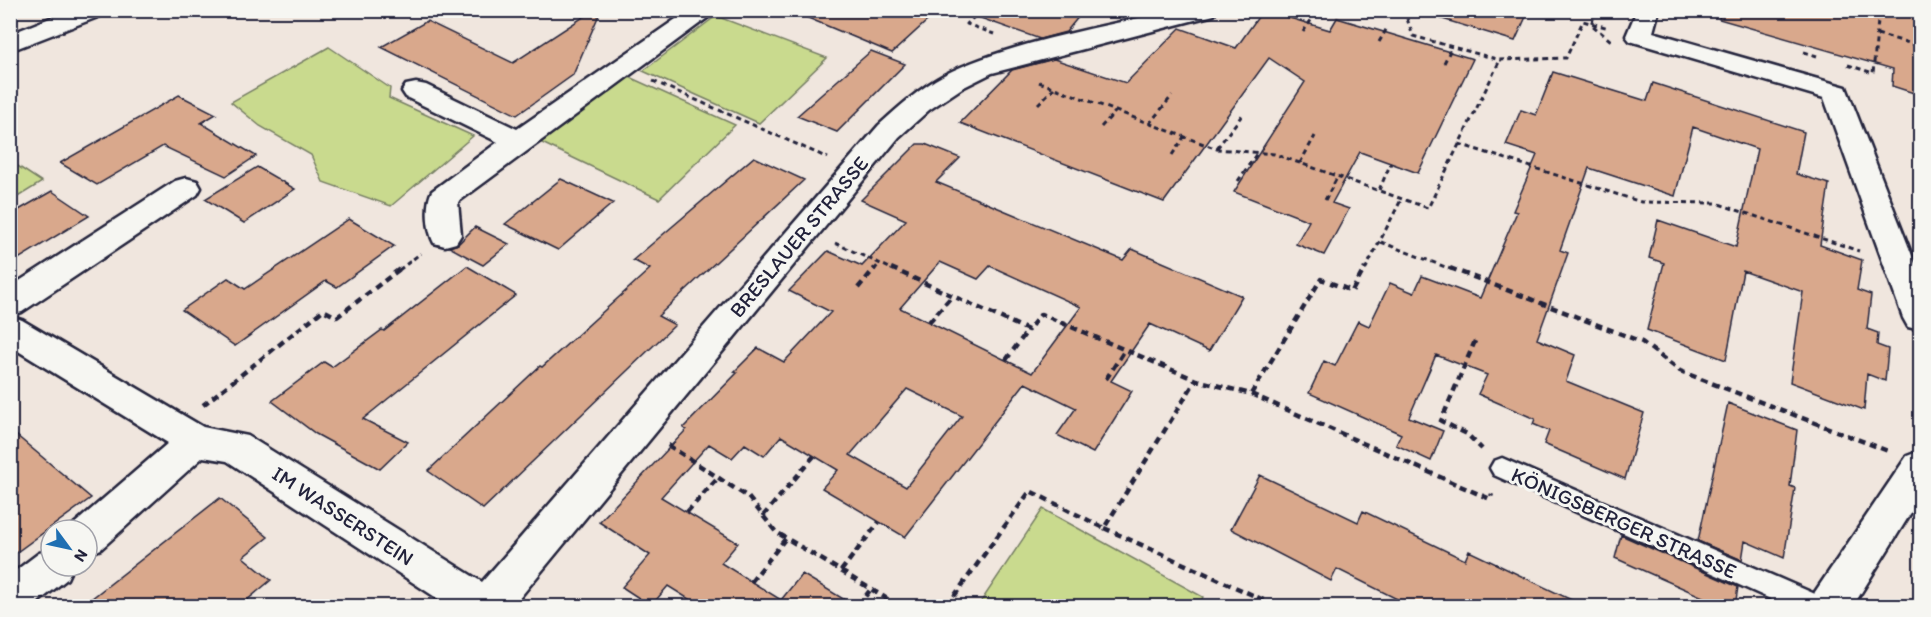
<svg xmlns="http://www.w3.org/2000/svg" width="1931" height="617" viewBox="0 0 1931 617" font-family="Itim,sans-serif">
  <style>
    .green { fill: #c9da8e; stroke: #767e64; stroke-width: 1.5 }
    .building { fill: #d9a88c; stroke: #22223b; stroke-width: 1.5; fill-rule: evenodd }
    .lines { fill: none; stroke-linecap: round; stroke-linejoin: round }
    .lane-casing { stroke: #22223b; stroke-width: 5 }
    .street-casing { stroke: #22223b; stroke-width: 5 }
    .path-far1 { stroke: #22223b; stroke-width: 3; stroke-dasharray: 5 4; stroke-linecap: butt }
    .path { stroke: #22223b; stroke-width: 4.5; stroke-dasharray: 7 5; stroke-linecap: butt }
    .lane { fill: #f6f6f2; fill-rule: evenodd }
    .street { fill: #f6f6f2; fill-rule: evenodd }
    .labels { text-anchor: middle; stroke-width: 6; stroke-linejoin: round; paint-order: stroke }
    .street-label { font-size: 21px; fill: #22223b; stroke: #f6f6f2 }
  </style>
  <rect width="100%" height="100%" fill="#f0e6de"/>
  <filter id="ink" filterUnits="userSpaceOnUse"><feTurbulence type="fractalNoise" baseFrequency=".0167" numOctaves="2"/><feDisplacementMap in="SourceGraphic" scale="12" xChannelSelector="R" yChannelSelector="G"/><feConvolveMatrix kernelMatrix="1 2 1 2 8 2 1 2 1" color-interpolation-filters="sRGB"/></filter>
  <g filter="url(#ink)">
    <path class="green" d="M716 16 827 58 759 123 643 71Z
      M329 47 390 88 389 98 473 136 391 206 323 182 311 155 260 126 231 102Z
      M629 77 735 125 659 199 540 142Z
      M10 161 42 182 11 201 10 200Z
      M1043 509 1203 597 1198 606H978Z"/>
    <path class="building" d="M594 10H601L573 75 517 115 381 47 427 21 513 63Z
      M789 10H939L892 53Z
      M973 10H1084L1066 32 1040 39 972 15Z
      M1263 10 1330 30 1337 18 1473 59 1418 173 1360 152 1332 203 1349 209 1324 255 1296 244 1309 221 1234 192 1305 82 1269 58 1164 202 960 123 1012 70 1054 59 1126 83 1180 28 1236 48Z
      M1440 10H1529L1515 41 1439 18Z
      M1720 10H1920V95L1892 86 1893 69 1719 19Z
      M871 51 905 64 837 132 797 116Z
      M1553 72 1647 101 1653 83 1804 132 1796 174 1829 184 1820 245 1862 260 1857 290 1871 295 1867 329 1878 333 1877 345 1888 349 1885 381 1867 374 1864 410 1790 382 1803 292 1743 271 1726 360 1647 330 1664 263 1649 258 1658 220 1736 247 1757 149 1693 127 1675 196 1589 168 1560 250 1568 253 1537 339 1575 355 1566 381 1644 413 1625 479 1544 444 1549 431 1533 424 1535 419 1478 394 1487 375 1436 355 1409 417 1443 431 1431 461 1396 445 1401 434 1309 393 1324 361 1335 366 1358 321 1369 326 1390 283 1414 293 1422 276 1480 298 1517 212 1513 211 1537 155 1506 145 1521 110 1536 115Z
      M179 95 216 114 201 123 256 156 226 176 163 146 97 185 60 163Z
      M917 144H925L960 158 936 182 1123 260 1132 249 1242 296 1209 351 1150 324 1111 381 1132 391 1093 453 1057 435 1076 408 1025 383 905 537 822 488 838 470 781 436 764 456 745 444 732 458 709 444 661 497 738 543 721 563 781 600 802 574 855 606H700L668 586 651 606 622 587 650 555 599 522 686 430 683 428 737 373 734 372 758 348 784 362 831 312 789 291 828 251 862 266 906 220 861 200ZM940 262 978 279 990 266 1081 307 1032 373 900 308ZM907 389 962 416 906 487 850 455Z
      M754 157 804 180 658 316 675 325 483 509 428 471 540 366 542 367 650 269 633 260Z
      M257 167 295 189 244 223 205 199Z
      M561 179 613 203 558 250 505 224Z
      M52 191 89 216 10 264V215Z
      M349 219 394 246 337 287 326 281 235 346 182 310 228 278 245 289Z
      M475 227 509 244 483 265 449 247 458 244Z
      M467 266 516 295 363 419 408 442 380 469 316 434 272 401 324 362 332 367 382 330 384 331Z
      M1728 403 1797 430 1790 486 1795 488 1784 558 1745 541 1742 560 1698 541Z
      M10 430 91 498 10 557Z
      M1260 475 1358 522 1363 511 1465 560 1469 551 1584 606H1411L1337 569 1331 581 1231 529Z
      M220 498 268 537 243 557 271 580 240 606H82Z
      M1621 535 1738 587 1735 606H1723L1615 558Z"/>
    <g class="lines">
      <defs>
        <path id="lane" d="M1502 458 1822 597 1826 606H1786L1494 475 1490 468 1494 461Z"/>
        <path id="street" d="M70 10H106L103 15 10 51V34Z
          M689 10H718L458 202 461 235 456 243 445 246 434 243C427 230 425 204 432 191L498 142 406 97 402 91 406 85 416 83 426 85 517 129Z
          M1172 10H1217L1214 15 992 73 962 88 929 110 899 137 513 606H449L227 461 203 457 101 549 87 555V530H71L73 525 168 443 10 346V316L22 320 203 427 248 436 482 582 879 125C900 106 920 88 944 75 1009 42 1101 28 1172 10Z
          M1637 10H1659L1653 32 1846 87 1920 276V330L1908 327 1903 318 1824 98 1630 41 1626 36Z
          M186 178 197 181 201 188 197 195 22 312 10 315V287L175 181Z
          M1920 451V498L1853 606H1810L1815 592 1907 456Z
          M51 549V566H73L67 579 33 606H10V575L39 553Z"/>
      </defs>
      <use href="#lane" class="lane-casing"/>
      <use href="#street" class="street-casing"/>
      <path class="path-far1" d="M1404 10 1413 36 1500 60 1566 58 1583 21 1609 28
        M1597 10 1591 24 1611 41
        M975 16 967 24 994 34
        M1303 32 1318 10
        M1877 34 1920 46
        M1379 42 1387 28
        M1804 52 1817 56
        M1444 63 1452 47
        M1848 65 1873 73 1879 10
        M653 81 828 158
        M1039 82 1217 149 1274 154 1428 208 1500 60
        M1038 104 1054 88
        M1149 124 1172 96
        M1101 127 1115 112
        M1459 144 1641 202 1716 203 1859 251
        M1217 148 1243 114
        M1172 155 1184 137
        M1300 163 1315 136
        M1238 181 1257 153
        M1379 190 1391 163
        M1325 200 1338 176
        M1381 242 1453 270
        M835 243 894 270
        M399 270 421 253
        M874 270 880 263
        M1365 270 1402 198"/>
      <path class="path" d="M891 268 1028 330 1041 314 1196 380
        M1450 268 1642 342 1680 371 1888 451
        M858 288 875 268
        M929 322 952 296
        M1475 341 1441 421 1467 434 1482 449
        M1006 360 1028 330
        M1106 379 1125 350
        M1251 394 1490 499 1492 494
        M203 405 323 310 337 317 401 268
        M668 445 748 497 776 532 899 606
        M687 512 718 478
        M763 516 814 456
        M1104 528 1277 606
        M841 571 879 522
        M751 582 786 538
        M858 606 871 589
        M947 606 1030 491 1104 528 1196 380 1251 394 1321 279 1352 291 1365 268"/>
      <use href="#lane" class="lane"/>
      <use href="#street" class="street"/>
    </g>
  </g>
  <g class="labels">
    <g class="street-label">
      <text transform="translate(799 237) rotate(-50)" y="7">BRESLAUER STRASSE</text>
      <text transform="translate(343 516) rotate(33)" y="7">IM WASSERSTEIN</text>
      <text transform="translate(1624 523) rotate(24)" y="7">KÖNIGSBERGER STRASSE</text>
    </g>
  </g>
  <rect width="1931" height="617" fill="none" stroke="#f6f6f2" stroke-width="36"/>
  <rect x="18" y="18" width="1895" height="581" fill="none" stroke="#22223b" stroke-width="2" filter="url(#ink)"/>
  <g transform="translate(69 548) rotate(123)"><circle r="28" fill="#f6f6f2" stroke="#a1a1a9" stroke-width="1.5"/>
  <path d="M0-4.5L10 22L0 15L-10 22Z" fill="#1f6fb2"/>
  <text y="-9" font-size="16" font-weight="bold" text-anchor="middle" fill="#22223b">N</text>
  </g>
</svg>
